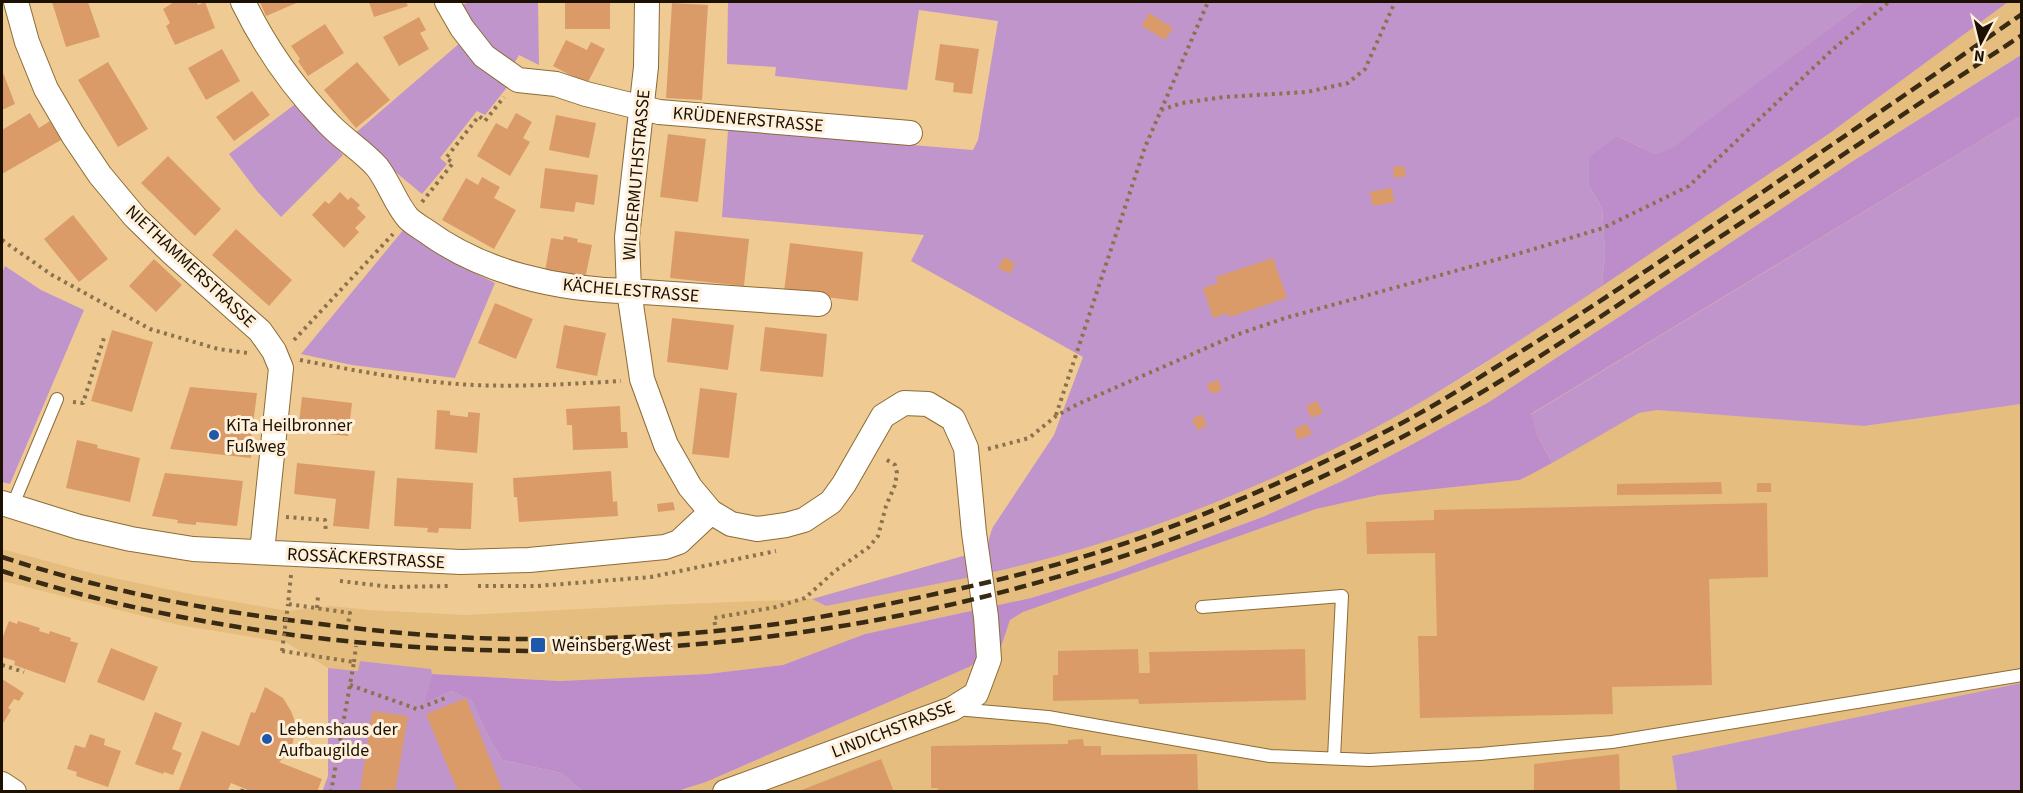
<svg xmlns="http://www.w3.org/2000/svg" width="2023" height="793" viewBox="0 0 2023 793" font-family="'Source Sans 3',sans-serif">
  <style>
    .built { fill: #e5bd7e }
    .green { fill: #bf95cb }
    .forest { fill: #bd8dcb }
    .building { fill: #db9b68 }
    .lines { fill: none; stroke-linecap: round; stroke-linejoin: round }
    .lane-casing { stroke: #8c6b35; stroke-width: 14 }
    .street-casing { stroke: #8c6b35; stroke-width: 26 }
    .path { stroke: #8b724d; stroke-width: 4; stroke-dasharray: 3 4.5; stroke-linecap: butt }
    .lane { stroke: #fff; stroke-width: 12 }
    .street { stroke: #fff; stroke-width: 24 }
    .rail { stroke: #392a14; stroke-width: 4.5; stroke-dasharray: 12 6; stroke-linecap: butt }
    .path-bridge { stroke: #8b724d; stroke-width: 4; stroke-dasharray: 3 4.5; stroke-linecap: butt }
    .poi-dot { fill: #1f58aa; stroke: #fef0da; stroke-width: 2 }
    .labels { text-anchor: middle; stroke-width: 6; stroke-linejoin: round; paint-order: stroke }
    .street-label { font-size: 18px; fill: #1c1000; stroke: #fef0da }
    .poi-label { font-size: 18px; fill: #1c1000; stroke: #fef0da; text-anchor: start }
  </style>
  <rect width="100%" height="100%" fill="#efcb93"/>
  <path class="built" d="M2008 2H2021V55L1853 161 1622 315 1489 402 1411 445 1342 481 1265 516 1113 573 1031 598 865 634 783 665 707 674 560 681 432 674 430 669 360 661 359 671 328 668 287 643 179 625 2 581V549L95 574 185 593 288 611 331 606 370 610 464 615 658 605 812 599 826 606 1020 566 1173 517 1251 486 1325 453 1394 417 1469 374 1830 133Z
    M2021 404V683L1672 757 1677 791 678 792 706 782 969 667 1001 647 1010 620 1023 612 1316 509 1379 495 1520 480 1639 413 1657 410 1864 426Z"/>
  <path class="green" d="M471 2H538L539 65 519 55 512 67 488 49 461 5Z
    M728 2H1864L1671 150 1655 154 1617 136 1589 186 1602 208 1605 254 1602 286C1534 331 1466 377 1395 417 1270 486 1129 542 989 573 987 556 986 543 993 527L1054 435 1083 357 911 261 924 235 722 217 728 130 973 150 978 140 998 21 919 10 907 90 775 76 776 67 727 64Z
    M461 42 508 86 485 115 477 111 440 158 447 164 422 194 352 136Z
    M298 102 343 155 281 217 257 191 229 154Z
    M2021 116V404L1864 426 1657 410 1639 413 1552 463 1537 434 1530 415Z
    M404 229 462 267 495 283 455 378 352 365 301 354Z
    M5 266 41 290 84 310 10 484 2 482V273Z
    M970 554 971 577 826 606 812 599Z
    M360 661 431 669 432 674 425 703 451 691 471 700 489 738 502 760 561 773 582 791 322 792 328 776V668L358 671Z
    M2021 683V791H1677L1672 756Z"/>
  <path class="forest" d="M1864 2H2008L1830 133 1602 286 1605 254 1602 208 1589 186V157L1617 136 1655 154 1671 149Z
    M2021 55V116L1531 414 1537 434 1552 463 1520 480 1379 495 1316 509 1023 612 1010 620 1001 647 969 667 706 782 678 791H582L561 773 502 760 489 738 471 700 451 691 424 704 432 674 560 681 707 674 783 665 865 634 1031 598 1113 573 1265 516 1342 481 1411 445 1489 402 1622 315 1853 161Z"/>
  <path class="building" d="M52 2H88L100 37 66 47Z
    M174 2H196L198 5 205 2 215 28 175 45 166 26 170 23 163 9Z
    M260 2H299L266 16Z
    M369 2H406L408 6 374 17Z
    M565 2H610V29H565Z
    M672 3 708 5 702 100 666 98Z
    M1149 13 1173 28 1165 40 1142 26Z
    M419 17 426 30 420 33 429 49 399 66 383 37Z
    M325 24 344 53 308 76 298 61 300 59 291 46Z
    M566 40 587 50 591 42 605 49 587 84 553 66Z
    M940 44 979 49 972 94 953 92 954 83 935 80Z
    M222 49 240 81 206 100 188 68Z
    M108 62 148 129 118 147 78 80Z
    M357 62 390 100 356 128 324 90Z
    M2 70 15 104 2 110Z
    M252 91 270 115 234 141 216 117Z
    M30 113 39 128 50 121 61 140 2 174V130Z
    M516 113 532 122 523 138 530 142 510 176 477 156 496 123 507 129Z
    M556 115 596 123 589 158 549 150Z
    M668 134 706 139 698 202 660 197Z
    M168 156 221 209 195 236 141 183Z
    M1404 166 1406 176 1394 178 1393 167Z
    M545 168 598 175 594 205 576 202 574 212 540 208Z
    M482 177 500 187 494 198 516 210 494 249 442 220 466 178 478 185Z
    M1392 188 1394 202 1373 206 1370 192Z
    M340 192 348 200 351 197 360 205 357 208 366 217 355 228 359 232 344 248 312 215 325 201 329 204Z
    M73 215 108 259 79 282 44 239Z
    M236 229 292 280 269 306 212 255Z
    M675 231 749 239 744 286 670 278Z
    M564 236 578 239 577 242 592 245 585 279 545 271 551 238 563 240Z
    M790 243 863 252 858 301 784 292Z
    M1004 257 1015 263 1010 274 998 268Z
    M1273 258 1287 298 1229 317 1228 313 1213 318 1203 288 1218 283 1216 277Z
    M154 259 182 285 156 312 129 286Z
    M495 303 533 319 516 359 478 343Z
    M672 318 734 325 728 370 667 362Z
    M564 325 606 333 597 376 556 368Z
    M765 327 827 334 823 377 760 371Z
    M112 330 153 342 132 412 91 401Z
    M1218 380 1222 390 1211 394 1207 384Z
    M190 387 257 393 251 440H253L251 458 170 449Z
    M700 388 737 393 729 458 692 454Z
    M302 397 352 403 348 436 298 431Z
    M1317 401 1323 413 1311 418 1306 406Z
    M620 406 621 432H627L628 448 573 450 572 425H567L566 409Z
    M437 410 450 411V415L468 417V412L480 413 477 453 435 449Z
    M1202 414 1207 426 1197 430 1192 419Z
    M1307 424 1312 434 1298 440 1294 429Z
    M77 440 98 445 97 448 140 458 130 502 66 488Z
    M297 463 375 471 369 529 333 526 336 499 294 494Z
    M611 471 613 502 617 501 618 516 519 522 517 497H514L513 478Z
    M165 473 243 481 237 526 196 522V525L177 523 178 520 152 516Z
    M397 478 473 483 471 529 439 528 438 533 427 532 428 528 394 526Z
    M1721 482 1722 494 1617 495V484Z
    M1757 483H1771V492H1757Z
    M673 502 675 510 658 512 657 504Z
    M1767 503 1768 577 1709 579 1712 685 1612 687 1613 714 1420 718 1418 636H1437L1435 553 1367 554 1366 522 1434 520V510Z
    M9 621 17 624 18 621 40 628 39 631 49 634 50 631 71 638 70 641 78 643 65 683 14 665 15 661 2 657V639Z
    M111 648 158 667 144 701 97 682Z
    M1138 649 1139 673H1150L1149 652 1305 649 1306 700 1139 704 1138 699 1053 701V675H1058V651Z
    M2 679 24 693 19 701 14 699 8 708 11 710 2 725Z
    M265 687 283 698 291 711 294 719 295 728 293 742 286 756 279 762 322 779 317 792H253L231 783 227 792H178L202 731 239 746 251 712 255 713Z
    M466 698 503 792H458L426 714Z
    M372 711 408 716 395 792H360Z
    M155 712 182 723 172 749 182 753 173 775 164 772 163 774 135 764Z
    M90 734 105 739 104 745 121 751 108 787 76 776 77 772 67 769 75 745 85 748Z
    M1083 739 1084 746H1101V755L1197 754 1198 792H938V788H931V746L1068 744V740Z
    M1619 754 1620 792H1534V764Z
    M881 759 894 792H799V791Z"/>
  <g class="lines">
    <defs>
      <path id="lane" d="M12 507 57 399
        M1202 607 1342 596 1334 758
        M956 709 1048 717 1270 756 1369 760 1480 754 1612 742 2022 675"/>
      <path id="street" d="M16 2 27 42 46 89 73 135 100 175 135 217 171 252 260 331 274 351 281 368 262 552
        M243 2C264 45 292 86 326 121 341 138 362 150 377 167 389 182 395 203 408 218 413 223 420 227 426 231 483 273 559 290 629 291L819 304
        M447 2 462 28 484 56 518 80 556 84 586 94 659 112 910 133
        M647 2 646 67 627 237 629 291 642 379 666 445 690 487 711 512 731 524 757 529 786 525 804 520 831 502 844 484 883 416 904 403 928 404 953 419 966 448 974 533 986 617 989 659 976 694 952 709 725 792
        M2 503 79 527 131 539 193 549 461 562 529 560 665 547 679 542 711 512
        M2 784 14 792"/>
    </defs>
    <use href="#lane" class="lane-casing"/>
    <use href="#street" class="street-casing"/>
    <path class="path" d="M1161 110 1182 103 1224 97 1307 92 1348 83 1365 69 1395 2
      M422 202 453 163 446 158 479 116 485 121 504 97
      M2 240 52 275 150 329 218 349 248 353
      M294 340 393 234
      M300 360C357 371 415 382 473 385 523 387 571 384 621 381
      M73 402 83 403 104 338
      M1056 415 1145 147 1208 2
      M988 449 1029 438 1056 416 1078 404 1236 335 1285 318 1524 252 1603 228 1689 186 1831 51 1889 2
      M286 517 325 520 326 533
      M291 575 288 604 350 613 348 624
      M340 581 391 587 452 586
      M478 586H537L651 577 776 551
      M317 608 318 596
      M715 625 714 618 776 607 805 598 835 571 869 547 878 536 886 506 895 485 897 473 895 465 884 458
      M282 651 354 662 331 792
      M354 662 356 646
      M2 665 24 672
      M350 685 417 709 448 697
      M242 792 243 788"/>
    <use href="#lane" class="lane"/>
    <use href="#street" class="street"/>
    <path class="rail" d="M2 557C102 590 208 611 313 623 389 633 466 640 543 639 623 639 704 634 784 623 835 615 885 605 935 594 992 582 1049 568 1105 550 1205 517 1304 474 1398 425 1440 403 1480 377 1520 352 1573 319 1625 285 1677 250 1792 172 1907 94 2022 14
      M2 571C98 603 201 623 301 636 684 684 1064 616 1406 435 1499 386 1588 325 1675 267 1791 190 1906 112 2022 35"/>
    <path class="path-bridge" d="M282 651 288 604"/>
  </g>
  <g class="poi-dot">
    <circle cx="214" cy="435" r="6"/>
    <rect x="530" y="637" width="16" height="16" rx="3"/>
    <circle cx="267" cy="739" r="6"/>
  </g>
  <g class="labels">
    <g class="street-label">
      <text transform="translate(748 119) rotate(5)" y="6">KRÜDENERSTRASSE</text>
      <text transform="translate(636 175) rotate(-85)" y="6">WILDERMUTHSTRASSE</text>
      <text transform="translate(191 266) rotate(43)" y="6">NIETHAMMERSTRASSE</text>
      <text transform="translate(631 290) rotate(5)" y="6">KÄCHELESTRASSE</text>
      <text transform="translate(366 558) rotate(3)" y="6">ROSSÄCKERSTRASSE</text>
      <text transform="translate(893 729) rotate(-21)" y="6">LINDICHSTRASSE</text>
    </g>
    <g class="poi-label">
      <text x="226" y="431">KiTa Heilbronner<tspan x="226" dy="21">Fußweg</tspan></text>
      <text x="552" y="651">Weinsberg West</text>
      <text x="279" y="735">Lebenshaus der<tspan x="279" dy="21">Aufbaugilde</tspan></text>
    </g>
  </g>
  <rect width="2023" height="793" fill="none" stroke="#1c1000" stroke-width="6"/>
  <g transform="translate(1981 42) rotate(187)" stroke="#fef0da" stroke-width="4.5" paint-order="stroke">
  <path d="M0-4.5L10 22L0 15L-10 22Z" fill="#1c1000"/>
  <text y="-9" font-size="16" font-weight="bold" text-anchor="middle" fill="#1c1000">N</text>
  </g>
</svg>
